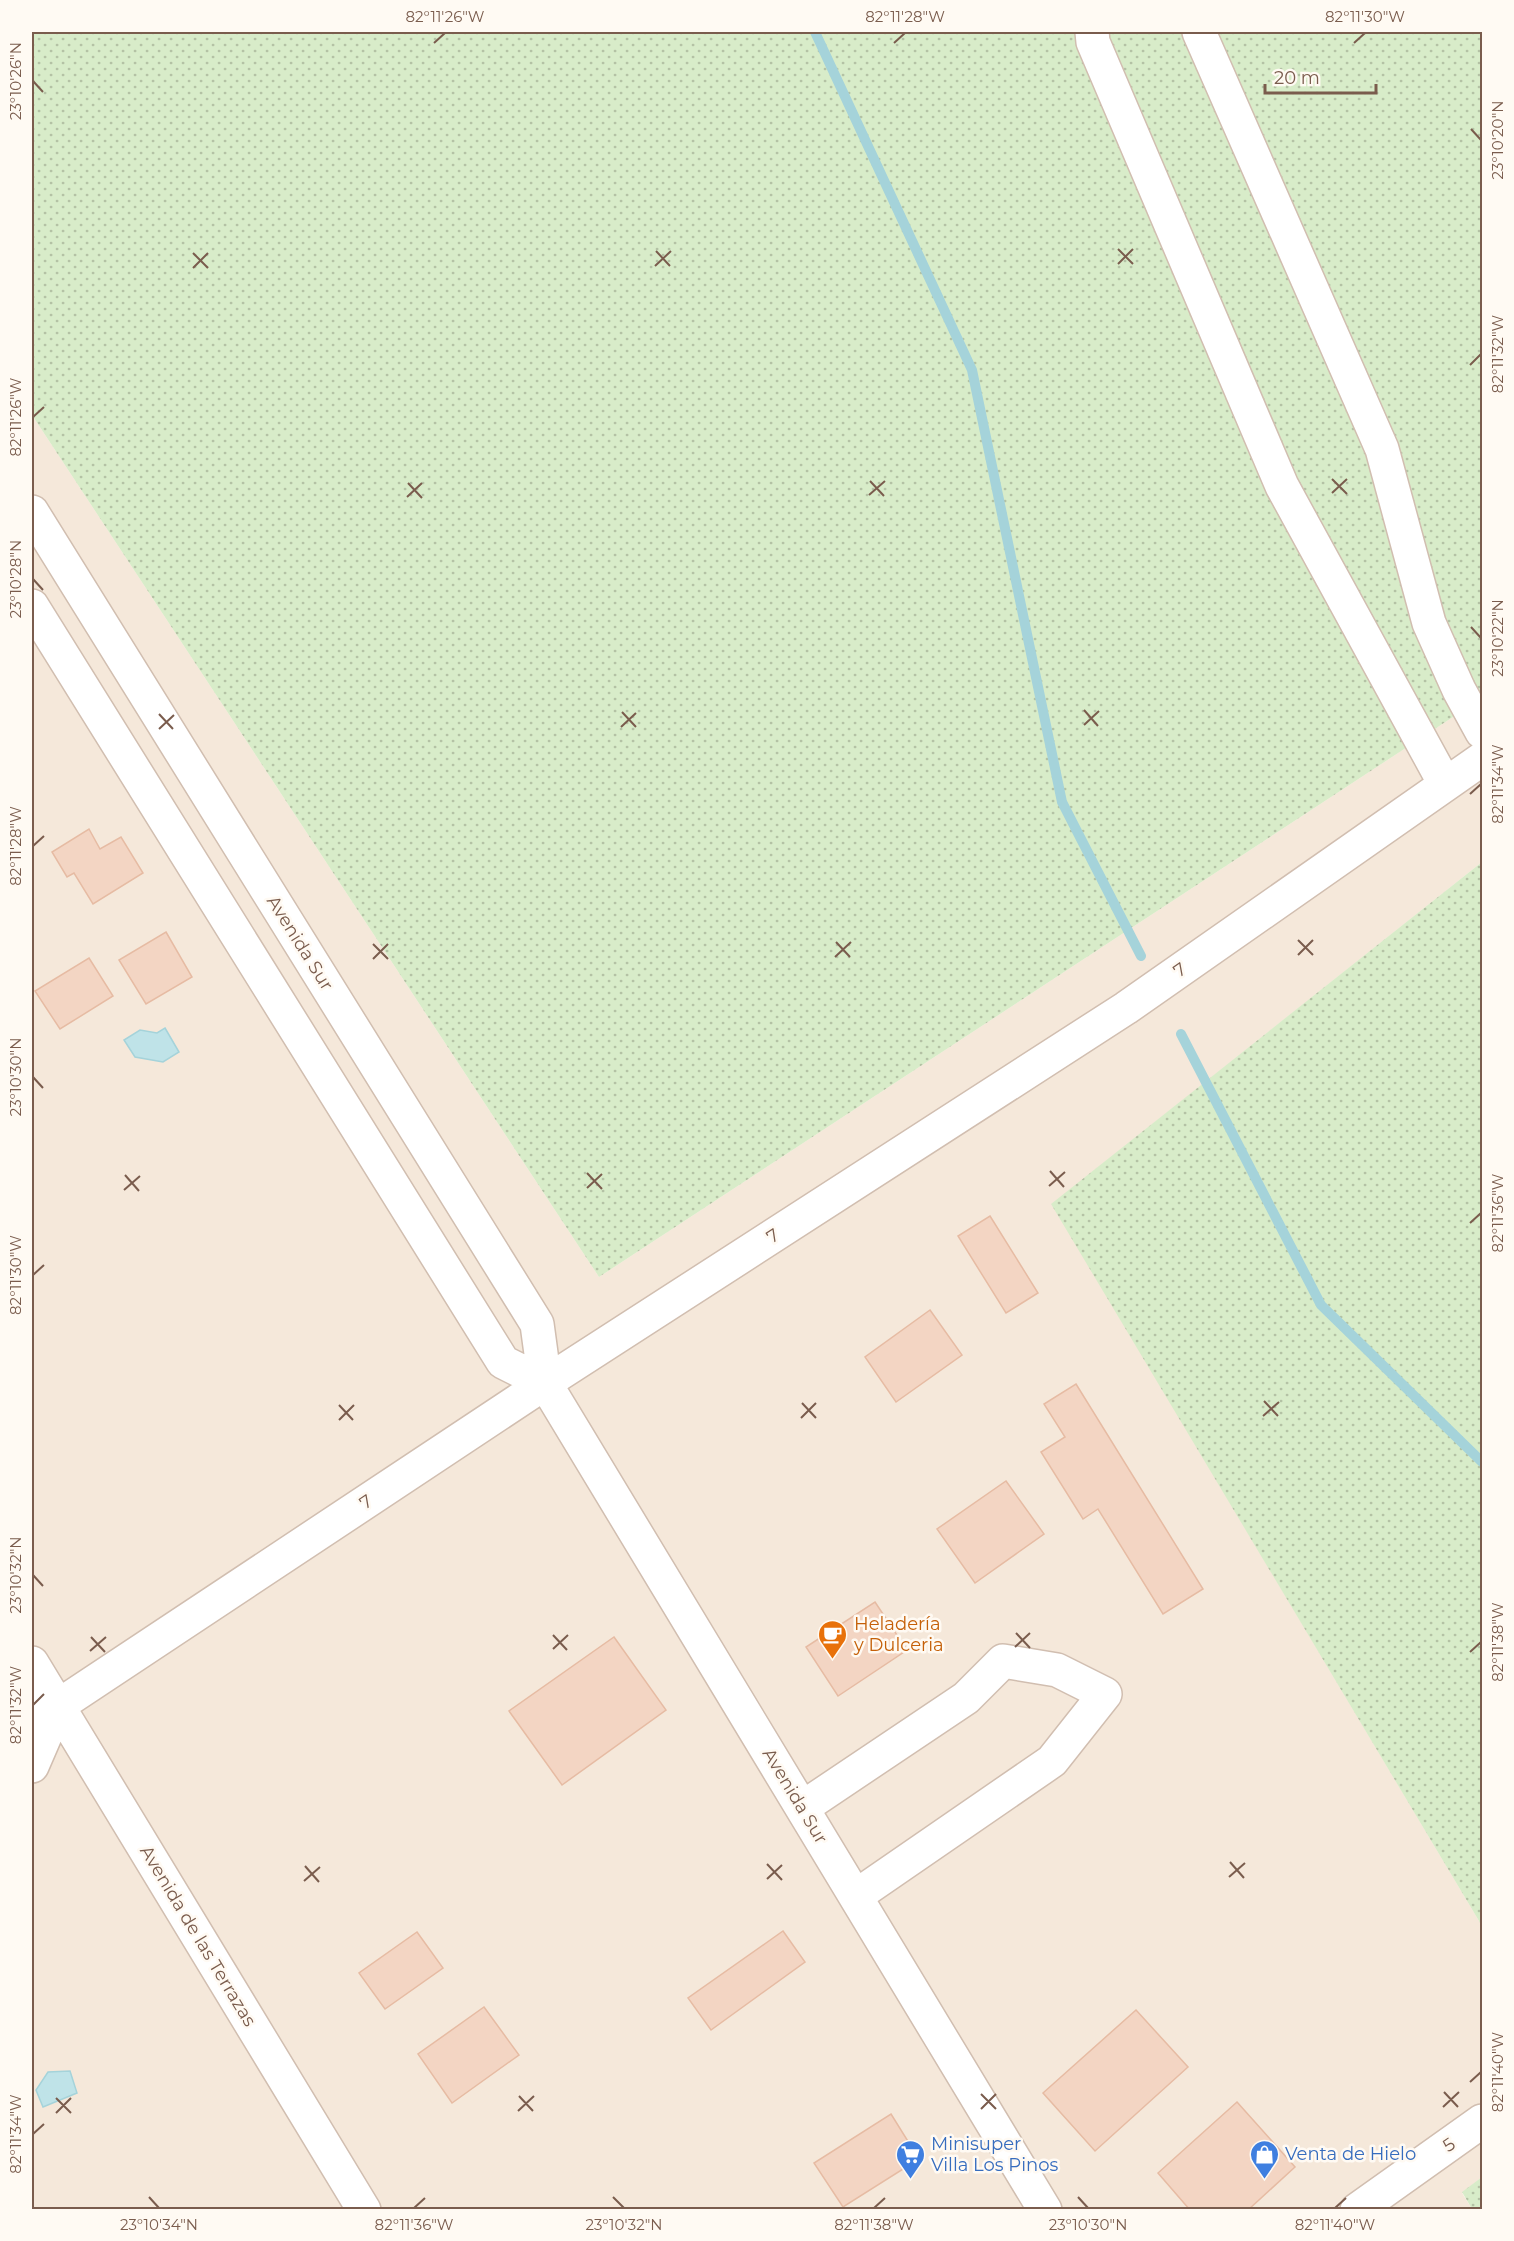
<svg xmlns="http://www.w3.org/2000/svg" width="1514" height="2241" viewBox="0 0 1514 2241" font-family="Montserrat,sans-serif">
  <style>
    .residential { fill: #f5e8da }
    .grass { fill: url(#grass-dots) }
    .water { fill: #bfe3e8; stroke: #a5d3da; stroke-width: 1.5 }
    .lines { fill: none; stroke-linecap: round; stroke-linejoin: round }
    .stream { stroke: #a5d3da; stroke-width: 10 }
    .building { fill: #f3d5c3; stroke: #e6bba3; stroke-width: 1.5 }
    .minor-casing { stroke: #d1beb0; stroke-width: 36 }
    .minor { stroke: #fff; stroke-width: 33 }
    .ticks { fill: none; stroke: #7a5c4d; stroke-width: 2 }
    .labels { text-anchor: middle; stroke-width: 5; stroke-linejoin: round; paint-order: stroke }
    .street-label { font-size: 18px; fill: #7a5c4d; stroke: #fffaf3 }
    .food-label { font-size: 18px; fill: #c56008; stroke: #fffaf3; text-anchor: start }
    .shop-label { font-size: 18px; fill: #366cbe; stroke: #fffaf3; text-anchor: start }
    .neatline { fill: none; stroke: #7a5c4d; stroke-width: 2 }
    .ticks-label { font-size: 15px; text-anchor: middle; fill: #7a5c4d }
  </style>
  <defs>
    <pattern id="grass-dots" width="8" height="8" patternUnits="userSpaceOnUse" patternTransform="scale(1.5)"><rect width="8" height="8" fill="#d8ecc9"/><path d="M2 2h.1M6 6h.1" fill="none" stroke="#b4c2a5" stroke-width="1.8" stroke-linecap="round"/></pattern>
  </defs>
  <rect width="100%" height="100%" fill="#fdf6ec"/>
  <path class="residential" d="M32 415 599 1277 1482 698V862L1052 1204 1482 1926V2177L1462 2193 1472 2209H32Z"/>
  <path class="grass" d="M32 32H1482V698L599 1277 32 415Z
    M1482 862V1926L1051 1204Z
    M1482 2177V2209H1472L1462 2192Z"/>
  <path class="water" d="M165 1028 179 1052 163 1062 135 1057 124 1040 140 1030 157 1033Z
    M70 2071 77 2093 43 2107 36 2090 48 2072Z"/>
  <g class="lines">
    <path class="stream" d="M815 32 972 370 1062 802 1141 956
      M1181 1034 1321 1305 1482 1462"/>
  </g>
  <path class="building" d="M89 829 100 849 121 837 143 873 93 904 74 873 67 877 52 852Z
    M166 932 192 977 146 1004 119 960Z
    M89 958 113 996 60 1029 35 991Z
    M990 1216 1038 1293 1006 1313 958 1236Z
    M930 1310 962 1355 896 1402 865 1357Z
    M1076 1384 1203 1589 1163 1614 1098 1509 1083 1519 1041 1452 1065 1437 1044 1404Z
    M1006 1481 1044 1534 975 1583 937 1529Z
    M875 1602 907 1650 838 1696 806 1647Z
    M614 1637 666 1710 562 1785 509 1711Z
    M783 1931 805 1962 711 2030 688 1998Z
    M417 1932 443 1968 385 2009 359 1973Z
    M484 2007 519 2055 452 2103 418 2054Z
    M1136 2010 1188 2067 1095 2151 1043 2093Z
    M1237 2102 1295 2167 1248 2210H1190L1158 2173Z
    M891 2114 919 2159 843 2207 814 2163Z"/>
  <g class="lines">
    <defs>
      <path id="minor" d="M1092 32 1093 42 1282 486 1445 784
        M1199 32 1382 449 1429 623 1459 690 1482 732
        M32 512 537 1324 545 1383 1045 2210
        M32 606 503 1362 545 1383
        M32 1663 364 2210
        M58 1706 545 1383 1126 1008 1482 759
        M32 1710 58 1706 32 1766
        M802 1808 966 1698 1003 1661 1057 1670 1105 1694 1052 1761 856 1896
        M1357 2210 1482 2121"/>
    </defs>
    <use href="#minor" class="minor-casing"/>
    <use href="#minor" class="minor"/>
  </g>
  <path class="ticks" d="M434 43 445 33M894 43 905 33M1354 43 1365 33M33 81 43 92M1471 129 1481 140M1118 249 1133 264M656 251 670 266M193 253 208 268M1118 264 1133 249M655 266 671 251M193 268 208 253M1470 365 1481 354M33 417 44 407M1332 479 1347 494M870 481 884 496M408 483 422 498M1332 493 1347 479M869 495 885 481M407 497 422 483M33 579 43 590M1471 627 1481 638M1084 710 1098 726M622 712 636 727M159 714 173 729M1084 725 1099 711M621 727 636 713M159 729 174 715M1470 794 1481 784M33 846 44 836M1298 940 1313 955M836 942 850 957M373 944 388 959M1298 955 1313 940M835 957 851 942M373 959 388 944M33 1077 43 1088M1050 1171 1064 1187M587 1173 602 1189M125 1175 139 1191M1049 1186 1065 1172M587 1188 602 1174M124 1190 140 1176M1470 1223 1481 1213M33 1275 44 1265M1264 1401 1278 1416M802 1403 816 1418M339 1405 353 1420M1263 1416 1279 1402M801 1418 816 1403M339 1420 354 1405M33 1575 43 1586M1016 1633 1030 1648M553 1635 567 1650M91 1637 105 1652M1015 1647 1030 1633M553 1649 568 1635M90 1651 106 1637M1470 1652 1481 1642M33 1705 44 1694M1230 1862 1244 1878M767 1864 782 1880M305 1866 319 1882M1229 1877 1245 1863M767 1879 782 1865M304 1881 320 1867M1470 2082 1481 2072M1444 2092 1458 2107M981 2094 996 2109M519 2096 533 2111M56 2098 71 2113M1443 2107 1459 2092M981 2109 996 2094M518 2111 534 2096M56 2113 71 2098M33 2134 44 2124M149 2197 159 2208M613 2197 624 2208M1078 2197 1088 2208M414 2208 425 2198M874 2208 885 2198M1335 2208 1346 2198"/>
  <defs>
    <symbol id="cafe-pin" viewBox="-11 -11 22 30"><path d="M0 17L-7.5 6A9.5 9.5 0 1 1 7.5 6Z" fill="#e8710a" stroke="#fffaf3"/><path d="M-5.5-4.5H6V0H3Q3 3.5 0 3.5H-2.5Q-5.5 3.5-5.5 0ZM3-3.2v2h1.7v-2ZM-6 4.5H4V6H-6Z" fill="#fff"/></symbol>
    <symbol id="supermarket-pin" viewBox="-11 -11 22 30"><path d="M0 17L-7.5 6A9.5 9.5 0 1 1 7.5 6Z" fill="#3f7fe0" stroke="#fffaf3"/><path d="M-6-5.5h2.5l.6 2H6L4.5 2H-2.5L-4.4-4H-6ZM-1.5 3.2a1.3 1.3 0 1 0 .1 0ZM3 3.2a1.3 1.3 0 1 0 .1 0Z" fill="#fff"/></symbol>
    <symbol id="shop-pin" viewBox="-11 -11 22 30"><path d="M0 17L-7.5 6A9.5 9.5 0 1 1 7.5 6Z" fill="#3f7fe0" stroke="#fffaf3"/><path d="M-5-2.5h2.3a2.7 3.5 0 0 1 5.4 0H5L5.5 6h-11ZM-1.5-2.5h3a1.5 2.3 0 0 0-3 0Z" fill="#fff"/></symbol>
  </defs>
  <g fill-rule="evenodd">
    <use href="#cafe-pin" x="816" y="1618" width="33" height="45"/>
    <use href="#supermarket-pin" x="894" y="2138" width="33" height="45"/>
    <use href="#shop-pin" x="1248" y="2138" width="33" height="45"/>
  </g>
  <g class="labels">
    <g class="street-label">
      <text transform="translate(300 943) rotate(58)" y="6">Avenida Sur</text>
      <text transform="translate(1180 970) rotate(-35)" y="6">7</text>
      <text transform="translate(773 1236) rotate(-33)" y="6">7</text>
      <text transform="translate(366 1502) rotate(-34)" y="6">7</text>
      <text transform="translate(795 1796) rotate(59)" y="6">Avenida Sur</text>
      <text transform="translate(198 1936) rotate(59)" y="6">Avenida de las Terrazas</text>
      <text transform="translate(1449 2145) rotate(-35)" y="6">5</text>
    </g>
    <g class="food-label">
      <text x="854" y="1630">Heladería<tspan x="854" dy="21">y Dulceria</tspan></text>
    </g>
    <g class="shop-label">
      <text x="931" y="2150">Minisuper<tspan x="931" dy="21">Villa Los Pinos</tspan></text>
      <text x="1285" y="2160">Venta de Hielo</text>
    </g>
  </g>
  <rect width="1514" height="2241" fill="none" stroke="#fffaf3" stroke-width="66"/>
  <path d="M1265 84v9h111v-9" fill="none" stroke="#7a5c4d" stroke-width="3"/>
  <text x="1274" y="84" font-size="18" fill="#7a5c4d" stroke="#fffaf3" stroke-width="4.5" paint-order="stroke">20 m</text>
  <rect x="33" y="33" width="1448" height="2175" class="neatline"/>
  <g class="ticks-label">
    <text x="445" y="22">82°11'26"W</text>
    <text x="905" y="22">82°11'28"W</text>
    <text x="1365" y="22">82°11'30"W</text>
    <text transform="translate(16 81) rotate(-90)" y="5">23°10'26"N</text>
    <text transform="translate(1498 140) rotate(-90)" y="5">23°10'20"N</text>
    <text transform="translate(1498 354) rotate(-90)" y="5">82°11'32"W</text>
    <text transform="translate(16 417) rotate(-90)" y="5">82°11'26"W</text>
    <text transform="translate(16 579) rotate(-90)" y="5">23°10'28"N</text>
    <text transform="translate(1498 638) rotate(-90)" y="5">23°10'22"N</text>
    <text transform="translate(1498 784) rotate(-90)" y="5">82°11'34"W</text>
    <text transform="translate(16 846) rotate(-90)" y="5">82°11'28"W</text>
    <text transform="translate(16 1077) rotate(-90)" y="5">23°10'30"N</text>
    <text transform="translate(1498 1213) rotate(-90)" y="5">82°11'36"W</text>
    <text transform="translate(16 1275) rotate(-90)" y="5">82°11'30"W</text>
    <text transform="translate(16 1575) rotate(-90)" y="5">23°10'32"N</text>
    <text transform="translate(1498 1642) rotate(-90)" y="5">82°11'38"W</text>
    <text transform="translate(16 1705) rotate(-90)" y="5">82°11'32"W</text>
    <text transform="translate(1498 2072) rotate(-90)" y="5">82°11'40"W</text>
    <text transform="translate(16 2134) rotate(-90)" y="5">82°11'34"W</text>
    <text x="159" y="2230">23°10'34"N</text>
    <text x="414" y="2230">82°11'36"W</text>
    <text x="624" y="2230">23°10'32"N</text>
    <text x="874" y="2230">82°11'38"W</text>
    <text x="1088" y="2230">23°10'30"N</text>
    <text x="1335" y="2230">82°11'40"W</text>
  </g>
</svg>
